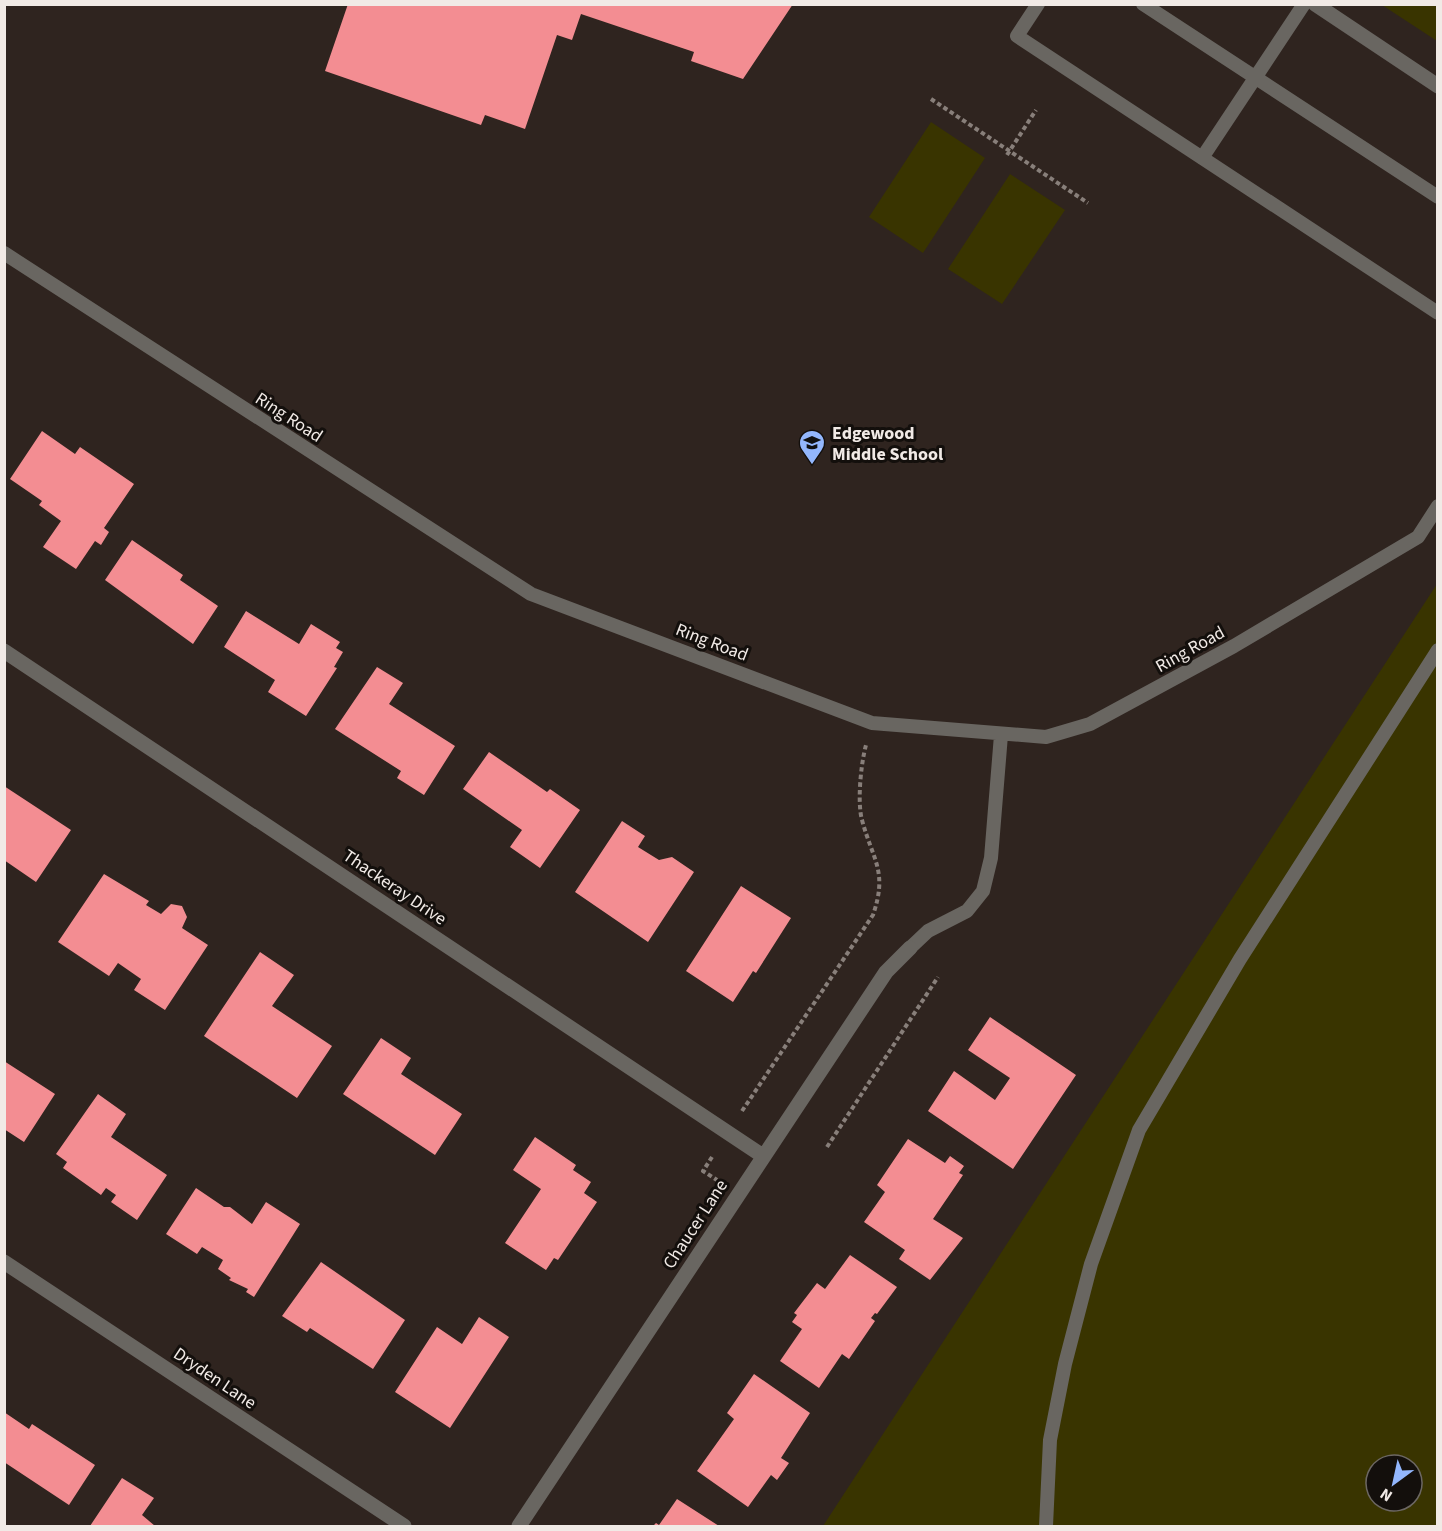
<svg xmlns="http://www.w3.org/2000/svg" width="1442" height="1531" viewBox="0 0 1442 1531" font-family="'Source Sans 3',sans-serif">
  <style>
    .green { fill: #393400; fill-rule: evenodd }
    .building { fill: #f38d92 }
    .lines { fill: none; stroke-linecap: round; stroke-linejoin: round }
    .path { stroke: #887f7a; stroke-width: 4; stroke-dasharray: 4.5 3; stroke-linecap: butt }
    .lane { stroke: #696661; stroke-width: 14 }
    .street { stroke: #696661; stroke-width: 15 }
    .labels { text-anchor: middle; stroke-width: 6; stroke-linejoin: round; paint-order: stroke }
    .street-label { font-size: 18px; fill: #f1eae6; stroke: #130f0c }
    .poi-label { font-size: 18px; font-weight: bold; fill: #f1eae6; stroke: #130f0c; text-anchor: start }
  </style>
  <rect width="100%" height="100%" fill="#2f241f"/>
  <path class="green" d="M1382 5H1437V41Z
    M931 122 985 158 923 253 869 217Z
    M1010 174 1065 210 1002 304 948 269Z
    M1437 584V1526H823ZM1376 1465H1412V1501H1376Z"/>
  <path class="building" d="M348 4H793L743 79 691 61 694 52 581 14 572 40 557 35 525 129 485 115 481 125 325 71Z
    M42 431 75 454 80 447 134 484 104 528 109 532 101 545 95 541 76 569 43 547 61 521 39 505 42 501 10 479Z
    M132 540 183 575 180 580 218 606 193 644 105 580Z
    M246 611 299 644 311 624 340 642 336 648 343 652 334 667 337 668 306 716 268 692 275 680 224 647Z
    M377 667 403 683 389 704 455 746 424 795 397 778 401 771 335 729Z
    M489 752 547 792 550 789 580 810 540 868 510 847 522 830 463 789Z
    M4 786 71 830 36 882 4 860Z
    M622 821 645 836 638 847 659 860 672 857 694 872 648 942 575 892Z
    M104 874 149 901 146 905 161 914 171 904 182 906 187 917 182 928 208 945 165 1010 134 990 141 979 118 963 109 976 58 942Z
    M741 886 791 918 756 973 753 971 733 1002 686 971Z
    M260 952 294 975 272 1006 332 1046 297 1098 204 1036Z
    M990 1017 1076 1075 1013 1169 928 1111 954 1071 995 1100 1010 1078 968 1050Z
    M381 1038 411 1058 401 1074 462 1114 435 1155 343 1094Z
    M4 1061 55 1094 24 1142 4 1129Z
    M98 1094 126 1114 111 1137 167 1175 137 1220 111 1202 116 1195 106 1188 101 1195 63 1168 67 1162 56 1154Z
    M535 1137 576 1165 573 1170 591 1182 584 1193 597 1202 558 1260 554 1258 546 1270 505 1243 541 1189 513 1170Z
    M908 1139 945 1163 950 1156 964 1166 959 1173 963 1175 933 1219 963 1238 930 1280 899 1259 905 1250 864 1222 885 1192 877 1185Z
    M196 1188 224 1207H230L252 1224 266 1202 300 1224 254 1297 246 1292 248 1289 229 1280 231 1278 218 1269 223 1260 202 1247 197 1254 166 1234Z
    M850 1255 897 1287 877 1314 875 1313 871 1318 875 1321 849 1359 842 1354 819 1388 780 1361 802 1329 792 1322 797 1315 794 1313 817 1283 825 1289Z
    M321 1262 405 1320 373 1369 310 1328 307 1332 282 1316Z
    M479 1317 509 1337 450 1428 395 1392 437 1327 462 1344Z
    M754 1374 810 1413 781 1458 789 1463 777 1480 771 1475 748 1507 697 1471 734 1419 727 1413Z
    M4 1412 29 1429 32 1424 95 1465 69 1505 4 1462Z
    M122 1478 154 1498 142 1515 155 1526H90Z
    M677 1499 719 1526H653L656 1523 659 1525Z"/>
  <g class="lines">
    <path class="path" d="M931 99 1088 203
      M1007 155 1036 110
      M742 1111 873 915C888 871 873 861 862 820 857 802 861 763 866 745
      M827 1147 938 977
      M712 1157 703 1171 717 1180"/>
    <path class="lane" d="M1038 4 1017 36 1438 313
      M1143 4 1438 197
      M1202 158 1304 4
      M4 253 531 594 872 723 1046 737 1090 724 1234 646 1418 537 1438 506
      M910 948 928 931 967 911 983 891 991 858 1001 735
      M1046 1526 1050 1440 1065 1364 1091 1264 1139 1130 1240 959 1438 650"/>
    <path class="street" d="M1315 4 1438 86
      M4 651 763 1156
      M4 1262 404 1526
      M519 1526 886 972 910 948"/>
  </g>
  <defs>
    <symbol id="school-pin" viewBox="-11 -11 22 30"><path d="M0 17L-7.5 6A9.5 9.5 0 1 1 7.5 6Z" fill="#93b7fd" stroke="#130f0c"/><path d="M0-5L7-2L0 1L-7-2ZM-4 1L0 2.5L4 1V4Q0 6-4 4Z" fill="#111"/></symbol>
  </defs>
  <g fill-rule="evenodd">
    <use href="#school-pin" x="797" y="428" width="30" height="40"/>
  </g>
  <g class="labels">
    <g class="street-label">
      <text transform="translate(289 417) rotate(33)" y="6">Ring Road</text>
      <text transform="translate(712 642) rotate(21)" y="6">Ring Road</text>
      <text transform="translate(1190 649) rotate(-29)" y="6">Ring Road</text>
      <text transform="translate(395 887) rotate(34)" y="6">Thackeray Drive</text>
      <text transform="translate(695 1224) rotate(-57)" y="6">Chaucer Lane</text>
      <text transform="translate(215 1378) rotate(34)" y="6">Dryden Lane</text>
    </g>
    <g class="poi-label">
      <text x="832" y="439">Edgewood<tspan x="832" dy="21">Middle School</tspan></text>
    </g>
  </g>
  <rect width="1442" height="1531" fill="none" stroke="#f1eae6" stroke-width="12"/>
  <g transform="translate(1394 1483) rotate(213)"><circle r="28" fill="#130f0c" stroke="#6c6763" stroke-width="1.5"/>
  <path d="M0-4.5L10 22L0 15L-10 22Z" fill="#93b7fd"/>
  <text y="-9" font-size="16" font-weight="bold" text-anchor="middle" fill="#f1eae6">N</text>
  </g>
</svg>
